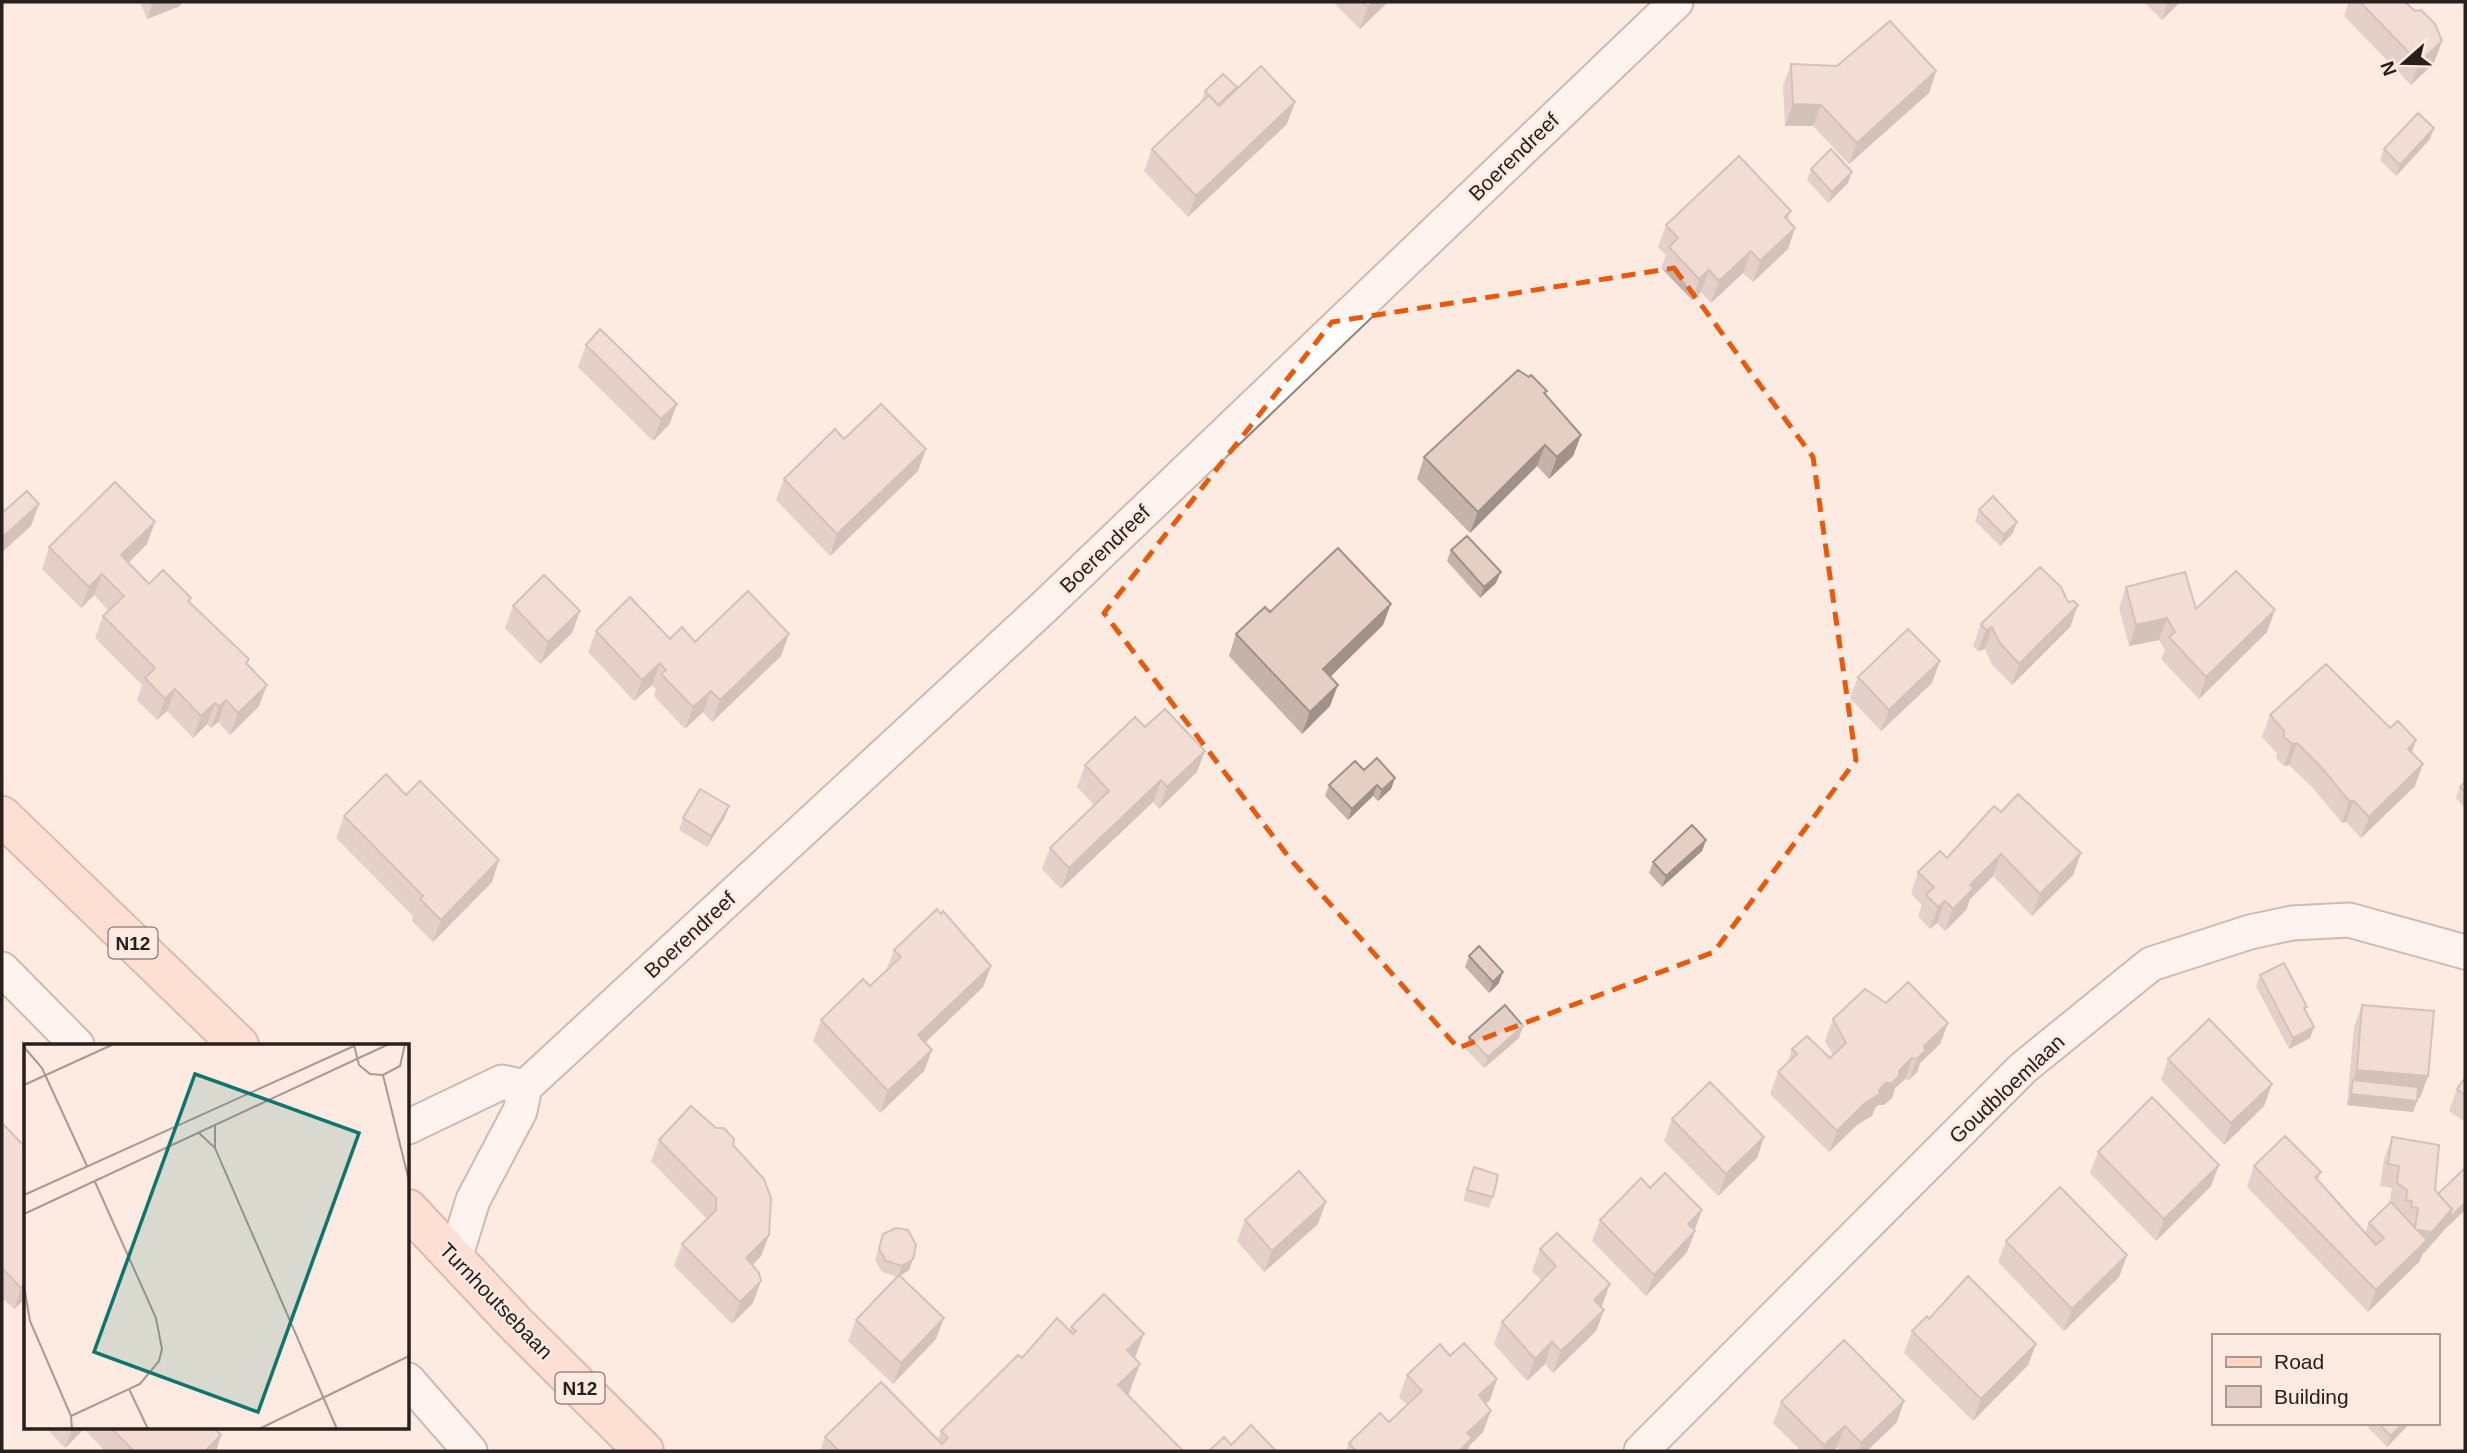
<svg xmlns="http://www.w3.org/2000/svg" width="2467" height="1453" viewBox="0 0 2467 1453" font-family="Arial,sans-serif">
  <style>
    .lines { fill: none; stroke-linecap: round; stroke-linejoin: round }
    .minor-casing { stroke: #948075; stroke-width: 37 }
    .primary-casing { stroke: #b2846d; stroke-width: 42 }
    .minor { stroke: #fff; stroke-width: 33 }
    .primary { stroke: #fdd6c1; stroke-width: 38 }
    .wall { fill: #c5b2a9 }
    .shaded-wall { fill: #a09189 }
    .building { fill: #e5cfc4; stroke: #a09189; stroke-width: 2 }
    .marked { fill: none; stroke: #e8590c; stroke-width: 5; stroke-dasharray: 14 9; stroke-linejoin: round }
    .labels { text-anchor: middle; stroke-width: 5; stroke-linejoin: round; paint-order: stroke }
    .shield { fill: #fdeae1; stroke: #685d57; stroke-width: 2 }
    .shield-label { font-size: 19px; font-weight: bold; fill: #28201c }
    .street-label { font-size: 21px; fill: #28201c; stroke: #fdeae1 }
    .inset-road { fill: none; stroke: #a89992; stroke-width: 2 }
    .view { fill: #0f766e; fill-opacity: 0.15; stroke: #0f766e; stroke-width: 3.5 }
    .inset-edge { fill: none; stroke: #28201c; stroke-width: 3.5 }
  </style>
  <rect width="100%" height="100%" fill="#fdeae1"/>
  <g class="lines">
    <defs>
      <path id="minor" d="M2 969 77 1045
        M408 1127 502 1082 525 1087
        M455 1258 473 1200 520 1111 525 1087 1043 608 1676 2
        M408 1380 470 1451
        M1641 1451 2023 1068 2151 964 2250 932 2292 923 2349 920 2465 952"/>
      <path id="primary" d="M2 816 239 1045
        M408 1209 516 1324 644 1451"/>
    </defs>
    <use href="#minor" class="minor-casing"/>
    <use href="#primary" class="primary-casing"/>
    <use href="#minor" class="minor"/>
    <use href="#primary" class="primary"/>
  </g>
  <path class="wall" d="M140 2H182L180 6 147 19Z
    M1333 2H1388L1360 29Z
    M2144 2H2180L2162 20Z
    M2349 2H2411L2409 5 2434 63 2411 85 2344 16Z
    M1791 64 1936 71 1929 93 1849 164 1813 126H1785L1783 86Z
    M1237 87 1236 90 1287 124 1188 217 1144 171 1152 149 1201 102 1205 91Z
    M2430 139 2396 176 2380 160 2384 149Z
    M1811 169 1852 172 1848 183 1828 203 1807 180Z
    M1791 211 1788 219 1795 228 1788 249 1753 282 1743 273 1711 303 1701 292 1692 300 1661 268 1666 255 1658 247 1666 225Z
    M586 345 677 404 669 425 653 441 578 367Z
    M1547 391 1546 394 1581 435 1573 456 1549 479 1537 466 1470 533 1417 479 1424 457Z
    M918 471 830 556 776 500 784 479Z
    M1979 510 2013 533 2000 546 1975 521Z
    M147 544 128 563 149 584 189 602 249 659 247 665 259 706 230 735 218 722 211 728 207 724 193 738 167 711 157 720 137 700 142 685 95 638 103 616 109 611 94 595 81 608 42 569 49 547Z
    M1451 550 1496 583 1480 598 1447 561Z
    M2126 587 2196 609 2267 632 2199 699 2161 659 2165 650 2159 640 2129 646 2119 608Z
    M2068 602 2078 605 2070 627 2012 685 1992 665 1985 649 1978 651 1973 646 1981 624Z
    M513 606 572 633 540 664 505 628Z
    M1270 612 1383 625 1330 676V706L1302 734 1229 656 1236 634Z
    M596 631 695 642 781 656 712 722 703 712 685 729 654 696 656 689 652 685 634 701 588 652Z
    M1858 677 1932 683 1881 731 1850 698Z
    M2270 715 2390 728 2416 740 2412 753 2415 786 2361 838 2346 822 2342 823 2313 788 2289 765 2284 766 2276 758 2277 753 2262 737Z
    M1145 727 1197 772 1159 809 1153 802 1061 889 1042 869 1050 848 1094 805 1077 787 1085 765Z
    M1364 770 1395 778 1391 789 1378 801 1373 796 1348 820 1325 796 1329 785Z
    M2465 782V808L2456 798 2460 787Z
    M2001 812 2081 853 2073 875 2032 916 1993 876 1970 899 1966 910 1945 931 1937 923 1930 929 1918 916 1922 905 1911 894 1918 872 1947 858Z
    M344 816 492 882 433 942 412 921 413 916 336 838Z
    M725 817 707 847 679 830 683 818Z
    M1706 840 1702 851 1662 887 1649 873 1653 862Z
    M894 950 991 966 983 987 925 1043 924 1071 880 1113 813 1041 821 1020 870 986 886 970Z
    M1469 956 1499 983 1489 993 1465 967Z
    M2260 975 2305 1011 2314 1027 2310 1038 2289 1049 2256 986Z
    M1886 1003 1948 1023 1940 1044 1920 1063 1917 1072 1909 1080 1905 1079 1895 1088 1892 1098 1884 1105H1878L1875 1108 1872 1116 1857 1125 1829 1152 1770 1094 1778 1072 1787 1064 1792 1049 1830 1058 1833 1055 1825 1041 1833 1019Z
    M2362 1005 2428 1076 2420 1098H2418L2413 1112 2347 1105 2354 1027Z
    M1469 1037 1519 1038 1484 1068 1465 1048Z
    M2168 1059 2272 1084 2264 1106 2224 1145 2161 1080Z
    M2465 1078V1122L2449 1111 2457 1089Z
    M1672 1119 1764 1137 1757 1158 1718 1196 1664 1141Z
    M2 1123 26 1148V1298L14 1309 2 1298Z
    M2392 1137 2438 1194 2465 1210 2444 1230 2424 1253H2423L2419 1262 2368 1312 2247 1187 2254 1166 2321 1172 2318 1180 2365 1233 2369 1223 2389 1204 2392 1188 2380 1186 2384 1159Z
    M659 1140 733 1145 761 1256 752 1265 753 1303 732 1324 674 1266 682 1244 707 1219 651 1161Z
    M2098 1152 2211 1186 2156 1241 2090 1173Z
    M1474 1167 1493 1197 1489 1208 1463 1201Z
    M1245 1220 1318 1224 1264 1272 1237 1241Z
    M1600 1220 1694 1230 1695 1231 1687 1252 1646 1296 1592 1241Z
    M883 1234 913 1259 909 1270 900 1276 936 1339 893 1384 848 1341 856 1320 897 1277 882 1272 875 1260Z
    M2006 1241 2127 1255 2119 1277 2064 1331 1998 1262Z
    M1540 1249 1602 1306 1601 1307 1604 1310 1596 1331 1553 1373 1545 1364 1527 1381 1494 1344 1502 1322 1542 1281 1532 1271Z
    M1929 1319 2036 1344 2028 1365 1973 1421 1904 1353 1912 1331Z
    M1071 1327 1135 1358 1140 1364 1128 1395 1183 1451H820L825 1437 938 1440 941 1431 1022 1358 1070 1331Z
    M1450 1356 1497 1379 1490 1400 1486 1404 1483 1432 1470 1445 1467 1451H1346L1349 1443 1389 1422 1407 1405 1399 1397 1407 1375Z
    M1781 1402 1897 1422 1867 1451H1841L1837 1447 1833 1451H1801L1773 1423Z
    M2364 1423H2410L2387 1447Z
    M45 1427H213L221 1435 216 1451H105L84 1429 65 1448Z"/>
  <path class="shaded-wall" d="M153 2H182L180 6 147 19Z
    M1374 2H1388L1360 29 1368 7Z
    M2168 2H2180L2162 20Z
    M2442 41 2434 63 2411 85 2419 63Z
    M1936 71 1929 93 1849 164 1857 143Z
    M1295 102 1287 124 1188 217 1196 196Z
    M1793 104 1821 105 1813 126H1785Z
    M2434 128 2430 139 2396 176 2400 165Z
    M1852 172 1848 183 1828 203 1832 192Z
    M1795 228 1788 249 1753 282 1760 261Z
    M1751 251 1743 273 1711 303 1719 281Z
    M1709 270 1701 292 1692 300 1699 279Z
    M677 404 669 425 653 441 661 419Z
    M1581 435 1573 456 1549 479 1557 457Z
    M1545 445 1537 466 1470 533 1478 512Z
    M926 449 918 471 830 556 837 534Z
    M39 504 31 526 2 552V538Z
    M155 522 147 544 114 577 121 555Z
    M2017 522 2013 533 2000 546 2004 535Z
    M1501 572 1496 583 1480 598 1484 587Z
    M102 574 94 595 81 608 89 587Z
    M1391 604 1383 625 1316 691 1323 669Z
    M2078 605 2070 627 2012 685 2019 664Z
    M2275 610 2267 632 2199 699 2206 677Z
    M580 611 572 633 540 664 548 642Z
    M2167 618 2159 640 2129 646 2136 625Z
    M1992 627 1985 649 1978 651 1986 630Z
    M789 634 781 656 712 722 720 700Z
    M1940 661 1932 683 1881 731 1889 710Z
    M660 663 652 685 634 701 642 680Z
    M267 685 259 706 230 735 238 713Z
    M1338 685 1330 706 1302 734 1310 712Z
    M175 689 167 711 157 720 165 699Z
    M711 691 703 712 685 729 693 707Z
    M226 700 218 722 211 728 219 707Z
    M215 703 207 724 193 738 201 716Z
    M2416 740 2408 762V749Z
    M2297 743 2289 765 2284 766 2292 744Z
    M1205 751 1197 772 1159 809 1167 787Z
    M2423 764 2415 786 2361 838 2369 817Z
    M1395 778 1391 789 1378 801 1382 790Z
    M1161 780 1153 802 1061 889 1069 868Z
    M1377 785 1373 796 1348 820 1352 809Z
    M2349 801H2354L2346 822 2342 823Z
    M729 806 725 817 707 847 711 836Z
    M1706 840 1702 851 1662 887 1666 876Z
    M2081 853 2073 875 2032 916 2040 894Z
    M2001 854 1993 876 1970 899 1966 910 1945 931 1953 909 1970 885Z
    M499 860 492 882 433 942 441 920Z
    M1945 901 1937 923 1930 929 1938 907Z
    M991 966 983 987 910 1057 918 1035Z
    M1503 972 1499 983 1489 993 1493 982Z
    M1948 1023 1940 1044 1920 1063 1917 1072 1909 1080 1917 1059 1924 1046Z
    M1523 1026 1519 1038 1484 1068 1488 1057Z
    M2314 1027 2310 1038 2289 1049 2293 1038Z
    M932 1050 924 1071 880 1113 888 1091Z
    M1912 1058 1905 1079 1895 1088 1892 1098 1884 1105H1878L1875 1108 1872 1116 1857 1125 1829 1152 1837 1131Z
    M2357 1070 2428 1076 2420 1098 2352 1092 2353 1080 2349 1091Z
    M2272 1084 2264 1106 2224 1145 2231 1123Z
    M2351 1094 2417 1101 2413 1112 2347 1105Z
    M1764 1137 1757 1158 1718 1196 1726 1174Z
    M2219 1165 2211 1186 2156 1241 2164 1219Z
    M1326 1202 1318 1224 1264 1272 1272 1251Z
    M2465 1203V1210L2444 1230 2424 1253H2423L2419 1262 2368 1312 2376 1290 2417 1230 2452 1209Z
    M1702 1210 1694 1232 1688 1224Z
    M1695 1231 1687 1252 1646 1296 1654 1275Z
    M769 1235 761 1256 738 1280 746 1258Z
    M2127 1255 2119 1277 2064 1331 2072 1309Z
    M913 1259 909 1270 898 1277 902 1266Z
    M761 1281 753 1303 732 1324 740 1302Z
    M26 1283V1298L14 1309 21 1288Z
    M1610 1284 1602 1306 1586 1322 1594 1300Z
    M1604 1310 1596 1331 1553 1373 1561 1351Z
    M944 1318 936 1339 893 1384 901 1363Z
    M1144 1334 1129 1374 1140 1364 1125 1404 1103 1425 1127 1350Z
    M1552 1342 1545 1364 1527 1381 1535 1359Z
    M2036 1344 2028 1365 1973 1421 1981 1399Z
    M1497 1379 1490 1400 1471 1417 1479 1395Z
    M1904 1401 1897 1422 1867 1451H1858L1861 1443Z
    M1491 1411 1483 1432 1470 1445 1467 1451H1459L1467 1433Z
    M2403 1423H2410L2387 1447 2391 1436Z
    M1845 1426 1837 1447 1833 1451H1822L1824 1445Z
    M73 1427H85L84 1429 65 1448Z
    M221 1435 216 1451H205Z"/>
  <path class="building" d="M1362 2H1374L1368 7Z
    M2360 2H2405L2415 11 2421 10 2435 24 2442 41 2419 63Z
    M1890 21 1936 71 1857 143 1821 105 1793 104 1791 64 1837 66Z
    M1261 66 1295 102 1196 196 1152 149 1209 95 1219 106Z
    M1223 74 1237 87 1218 105 1205 91Z
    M2418 113 2434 128 2400 165 2384 149Z
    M1831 149 1852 172 1832 192 1811 169Z
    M1739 156 1791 211 1785 217 1795 228 1760 261 1751 251 1719 281 1709 270 1699 279 1669 247 1678 238 1666 225Z
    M600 329 677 404 661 419 586 345Z
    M1518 370 1529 377 1531 375 1547 391 1544 393 1581 435 1557 457 1545 445 1478 512 1424 457Z
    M881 404 926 449 837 534 784 479 835 429 844 439Z
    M115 482 155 522 121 555 149 584 163 570 191 598 188 601 249 659 246 663 267 685 238 713 226 700 219 707 215 703 201 716 175 689 165 699 145 678 155 668 103 616 124 596 102 574 89 587 49 547Z
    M27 491 39 504 2 538V513Z
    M1993 496 2017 522 2004 535 1979 510Z
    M1467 536 1501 572 1484 587 1451 550Z
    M1338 548 1391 604 1323 669 1338 685 1310 712 1236 634 1265 607 1270 612Z
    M2040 567 2061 587 2068 602 2074 601 2078 605 2019 664 2000 643 1992 627 1986 630 1981 624Z
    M2236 571 2275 610 2206 677 2169 637 2175 632 2167 618 2136 625 2126 587 2185 572 2196 609Z
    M544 575 580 611 548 642 513 606Z
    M748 591 789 634 720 700 711 691 693 707 661 674 666 670 660 663 642 680 596 631 630 597 670 639 682 627 695 642Z
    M1908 629 1940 661 1889 710 1858 677Z
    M2326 664 2390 728 2398 721 2416 740 2408 749 2423 764 2369 817 2354 801H2349L2321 767 2297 743 2292 744 2284 737V731L2270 715Z
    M1165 709 1205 751 1167 787 1161 780 1069 868 1050 848 1109 791 1085 765 1135 717 1145 727Z
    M1377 758 1395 778 1382 790 1377 785 1352 809 1329 785 1355 761 1364 770Z
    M386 774 406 795 420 781 499 860 441 920 420 899 423 896 344 816Z
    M2465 782V792L2460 787Z
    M700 789 729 806 711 836 683 818Z
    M2018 794 2081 853 2040 894 2001 854 1970 885 1974 888 1953 909 1945 901 1938 907 1926 895 1934 887 1918 872 1940 851 1947 858 1994 806 2001 812Z
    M1692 825 1706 840 1666 876 1653 862Z
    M937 909 941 914 943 911 991 966 918 1035 932 1050 888 1091 821 1020 863 979 870 986 901 957 894 950Z
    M1479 946 1503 972 1493 982 1469 956Z
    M2284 963 2307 1007 2304 1008 2314 1027 2293 1038 2260 975Z
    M1908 982 1948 1023 1924 1046 1925 1051 1917 1059 1912 1058 1899 1071V1076L1892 1083H1886L1879 1090 1880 1094 1865 1103 1837 1131 1778 1072 1797 1054 1792 1049 1807 1036 1830 1058 1846 1043 1833 1019 1865 989 1886 1003Z
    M1505 1005 1523 1026 1488 1057 1469 1037Z
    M2362 1005 2434 1011 2428 1076 2357 1070Z
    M2209 1019 2272 1084 2231 1123 2168 1059Z
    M2465 1078V1095L2457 1089Z
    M2353 1080 2418 1087 2417 1101 2351 1094Z
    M1710 1082 1764 1137 1726 1174 1672 1119Z
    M2152 1097 2219 1165 2164 1219 2098 1152Z
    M691 1106 716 1128H724L734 1139 733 1145 764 1179 771 1198 769 1235 746 1258 759 1273 761 1281 740 1302 682 1244 716 1210V1198L659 1140Z
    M2 1123 26 1148V1283L21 1288 2 1268Z
    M2285 1136 2321 1172 2315 1177 2376 1245 2384 1238 2369 1223 2391 1202 2415 1228 2418 1208 2411 1207 2412 1201 2406 1200 2407 1190 2397 1183 2399 1166 2388 1164 2392 1137 2439 1145 2435 1190 2452 1209 2432 1232 2417 1230 2427 1240 2376 1290 2254 1166Z
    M1474 1167 1498 1175 1493 1197 1467 1190Z
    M2465 1168V1203L2448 1219 2452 1209 2438 1194Z
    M1299 1171 1326 1202 1272 1251 1245 1220Z
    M1665 1173 1702 1210 1688 1224 1695 1231 1654 1275 1600 1220 1641 1178 1650 1188Z
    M2060 1187 2127 1255 2072 1309 2006 1241Z
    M896 1228 908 1230 916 1245 913 1259 902 1266 886 1261 879 1249 883 1234Z
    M1557 1233 1610 1284 1594 1300 1604 1310 1561 1351 1552 1342 1535 1359 1502 1322 1556 1266 1540 1249Z
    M899 1275 944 1318 901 1363 856 1320Z
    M1968 1276 2036 1344 1981 1399 1912 1331 1927 1316 1929 1319Z
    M1104 1294 1144 1334 1127 1350 1140 1364 1118 1385 1183 1451H839L825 1437 881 1382 942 1444 948 1438 941 1431 1018 1355 1022 1358 1057 1318 1073 1334 1076 1331 1071 1327Z
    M1844 1340 1904 1401 1861 1443 1845 1426 1824 1445 1781 1402Z
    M1464 1343 1497 1379 1479 1395 1491 1411 1467 1433 1472 1438 1459 1451H1356L1349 1443 1380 1413 1389 1422 1422 1391 1407 1375 1440 1344 1450 1356Z
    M2378 1423H2403L2391 1436Z
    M1251 1425 1276 1451H1209L1224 1437 1231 1445Z
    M110 1427H213L221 1435 205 1451H134Z"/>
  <path d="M0 0H2467V1453H0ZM1674 268 1813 457 1856 760 1714 952 1458 1048 1291 860 1104 613 1332 322Z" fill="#fdeae1" fill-opacity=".55" fill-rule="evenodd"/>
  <path class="marked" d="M1674 268 1813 457 1856 760 1714 952 1458 1048 1291 860 1104 613 1332 322Z"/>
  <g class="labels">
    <g class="shield">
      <rect x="108.5" y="927.5" width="49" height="31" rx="5"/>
      <rect x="555.5" y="1372.5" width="49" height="31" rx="5"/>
    </g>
    <g class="shield-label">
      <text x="133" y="950">N12</text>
      <text x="580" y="1395">N12</text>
    </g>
    <g class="street-label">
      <text transform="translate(1514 157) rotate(-44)" y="7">Boerendreef</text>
      <text transform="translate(1105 549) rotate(-44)" y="7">Boerendreef</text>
      <text transform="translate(690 935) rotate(-43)" y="7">Boerendreef</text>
      <text transform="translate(2007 1089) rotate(-43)" y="7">Goudbloemlaan</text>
      <text transform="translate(496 1301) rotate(46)" y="7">Turnhoutsebaan</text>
    </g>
  </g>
  <g transform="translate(24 1044)">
    <rect width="385" height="385" fill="#fdeae1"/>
    <path class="inset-road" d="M330 1 335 21 346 30 359 31 376 22 381 0M0 3 18 24 63 122M359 31 385 137M0 41 90 0M191 82V104M175 89 191 104 313 385M0 151 330 2M0 170 365 0M0 242 6 277 47 372 48 385M105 345 124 385M47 372 116 340 135 317 138 305 132 274 71 138M235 385 385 312"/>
    <path class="view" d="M171 30 335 89 234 368 70 308Z"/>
    <rect width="385" height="385" class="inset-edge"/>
  </g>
  <rect width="2467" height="1453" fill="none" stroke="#28201c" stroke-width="7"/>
  <rect x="2212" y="1334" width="228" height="91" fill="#fdeae1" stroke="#a89992" stroke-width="2"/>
  <rect x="2226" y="1357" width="35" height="10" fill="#fdd6c1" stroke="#a89992" stroke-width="2"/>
  <text x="2274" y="1369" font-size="21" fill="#28201c">Road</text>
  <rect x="2226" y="1386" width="35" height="21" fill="#e5cfc4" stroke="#a89992" stroke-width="2"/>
  <text x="2274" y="1404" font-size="21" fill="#28201c">Building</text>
  <g transform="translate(2404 63) rotate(250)" stroke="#fdeae1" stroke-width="5" paint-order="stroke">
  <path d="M0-5L12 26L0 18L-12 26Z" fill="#28201c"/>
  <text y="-10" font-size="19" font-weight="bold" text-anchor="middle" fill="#28201c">N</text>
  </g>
</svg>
